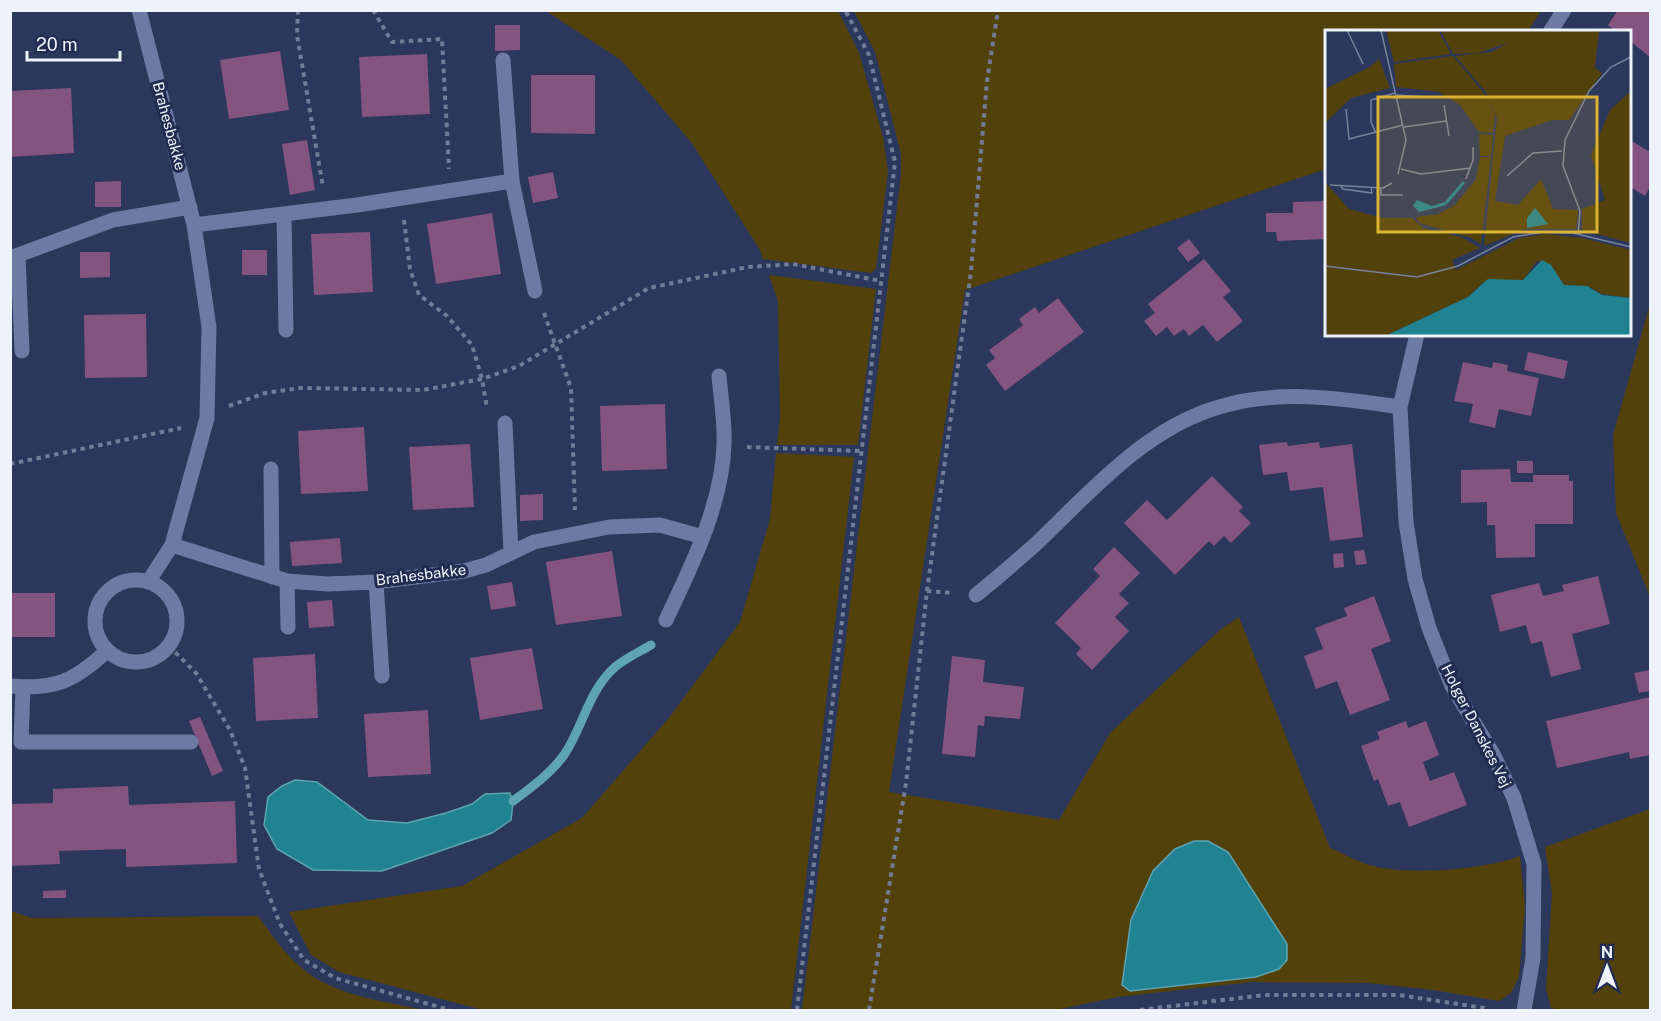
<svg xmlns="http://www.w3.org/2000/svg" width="1661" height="1021" viewBox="0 0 1661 1021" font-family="'Public Sans',sans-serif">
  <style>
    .green { fill: #53410b }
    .water { fill: #218392; stroke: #5ea4b2; stroke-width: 1.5 }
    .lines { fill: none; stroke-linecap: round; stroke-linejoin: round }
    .stream { stroke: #5ea4b2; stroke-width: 9 }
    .building { fill: #845480 }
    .path { stroke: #737c96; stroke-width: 4; stroke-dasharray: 4.5 4.5; stroke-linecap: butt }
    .minor { stroke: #6c7aa4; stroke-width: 15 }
    .labels { text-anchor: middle; stroke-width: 6; stroke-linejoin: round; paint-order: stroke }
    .street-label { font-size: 15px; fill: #eef2fb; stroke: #212c50 }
    .inset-river { fill: none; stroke: #218392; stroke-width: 3 }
    .inset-road { fill: none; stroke: #79829b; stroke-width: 1.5 }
    .view { fill: #dcb233; fill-opacity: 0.15; stroke: #dcb233; stroke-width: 3 }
    .inset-edge { fill: none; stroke: #eef2fb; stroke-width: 3 }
  </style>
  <rect width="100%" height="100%" fill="#2b375b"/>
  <path class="green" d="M546 11H838L859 53 883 137 888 171 876 269 871 273 763 259 760 250 691 142 621 60Z
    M854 11H1541L1528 31 1326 32V171H1320L965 290 889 792 1059 820 1110 733 1220 630 1239 617 1330 848C1343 853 1356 861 1369 865 1406 876 1484 870 1520 856L1525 906 1519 977 1511 993 1499 1001 1433 990 1369 983 1252 982 1118 997 1055 1010H802L901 174V154L875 52Z
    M769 275 876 289 858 445H777L780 418 778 301Z
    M1650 304V597L1616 513 1613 435Z
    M776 453 854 457 791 1010H483L339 972 311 955 289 912 462 886 582 818 668 719 740 622 770 519Z
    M1650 809V1010H1560L1551 1008 1546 989 1552 893 1545 847Z
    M11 911 32 918 258 916C272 935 285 955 303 969 335 996 384 1001 424 1010H11Z"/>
  <path class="water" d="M295 780 317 782 368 820 407 823 446 813 472 804 485 794 510 793 513 803 511 820 492 833 382 871 313 870 277 849 264 825 268 797 282 786Z
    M1194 841H1208L1228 852 1287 944V960L1279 969 1256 977 1130 991 1122 985 1131 920 1153 871 1175 849Z"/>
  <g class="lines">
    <path class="stream" d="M513 801C531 788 551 773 564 755 583 727 588 691 615 667 626 658 639 652 651 645"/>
  </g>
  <path class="building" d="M1618 10H1650V57L1630 41V32H1617L1608 25Z
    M495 25H520V50L495 51Z
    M280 51 289 110 229 119 220 60Z
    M427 54 430 114 362 117 359 57Z
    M531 75H595V134L531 133Z
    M71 88 74 153 10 157V91Z
    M307 140 315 190 290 195 282 144Z
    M1630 140 1650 152V187L1645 196 1632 188 1630 193Z
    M553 172 558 198 533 203 528 177Z
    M121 181V207H95V182Z
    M1326 201V239L1277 241 1276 232H1266V213H1293V202Z
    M492 213 501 274 436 284 427 224Z
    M370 232 373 292 314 295 311 234Z
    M1189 239 1200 253 1188 262 1177 248Z
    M242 250H267V275H242Z
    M80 252H110V277L80 278Z
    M1204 259 1231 291 1223 297 1243 321 1217 342 1203 325 1189 336 1184 329 1174 336 1167 327 1156 336 1144 321 1155 313 1148 304Z
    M1058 298 1084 332 1005 391 986 365 995 358 989 350 1023 325 1019 319 1035 307 1039 313Z
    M146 314 147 377 85 378 84 315Z
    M1528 352 1568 361 1564 379 1524 370Z
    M1463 362 1492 368 1493 362 1508 365 1507 371 1539 378 1531 416 1499 409 1495 428 1469 422 1473 404 1454 401Z
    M665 404 667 469 602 471 600 406Z
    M364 427 368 491 301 494 298 431Z
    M1287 442 1288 446 1319 442 1320 448 1352 444 1363 537 1330 541 1323 487 1290 491 1287 472 1263 475 1259 445Z
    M470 444 474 507 413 510 409 447Z
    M1517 461H1533V473H1517Z
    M1510 469 1511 482H1533V475H1569V481H1573V524H1535V557L1496 558 1495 525H1487V502L1461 503V470Z
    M1212 476 1243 507 1239 511 1251 523 1231 543 1224 536 1214 546 1209 541 1175 575 1124 523 1147 500 1167 520Z
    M543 494V520L520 521V495Z
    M340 538 342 563 292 566 290 542Z
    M1114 547 1140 573 1119 594 1129 603 1115 617 1129 631 1092 670 1076 654 1081 648 1055 623 1100 576 1093 569Z
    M1364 550 1367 564 1356 565 1354 551Z
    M612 551 622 616 556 625 546 562Z
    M1343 553 1344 567 1334 568 1333 554Z
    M1598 576 1610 624 1572 634 1581 669 1551 677 1542 641 1531 644 1526 625 1500 632 1491 595 1539 583 1543 596 1564 591 1562 585Z
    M512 582 516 606 491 610 487 586Z
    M10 593H55V637H10Z
    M1374 596 1391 641 1371 649 1390 700 1350 715 1337 681 1316 689 1304 656 1323 649 1315 628 1347 616 1344 608Z
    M332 600 334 626 309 628 307 602Z
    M532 648 543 709 480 720 470 658Z
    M315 654 318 718 256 721 253 658Z
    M952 656 985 660 983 682 1024 687 1020 719 985 716 984 726 978 725 975 757 942 754Z
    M1650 670V691L1639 693 1634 673Z
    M1650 697V755L1630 759 1629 752 1557 768 1546 721Z
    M428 710 431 774 368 777 364 714Z
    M200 717 223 771 212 776 189 721Z
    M1406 721 1408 728 1426 721 1439 755 1423 762 1430 781 1454 772 1467 805 1409 827 1400 802 1388 806 1378 779 1374 781 1361 746 1380 739 1377 732Z
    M128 786 129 805 235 801 237 863 126 867V849L59 851 60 864 10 866V804L53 803V789Z
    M66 890V898H43V891Z"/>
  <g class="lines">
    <path class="path" d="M298 10 297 35 323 187
      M373 10 392 42 442 39 449 169
      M404 220 410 269 419 295 447 316 472 345 482 379 487 408
      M544 313 571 388 575 510
      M229 406 265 393 301 388 423 390 482 379 519 366 649 288 748 267 793 264 881 281
      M747 447 860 451
      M10 464 181 428
      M927 591 953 593
      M169 646 196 673 230 730 245 768 259 869 280 924 304 960 335 978 450 1010
      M797 1010 895 162 869 55 845 10
      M869 1010 906 783 927 591 971 271 987 81 998 10
      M1140 1010 1264 995H1399L1484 1008 1488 1010"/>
    <path class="minor" d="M139 10 194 225 209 327 207 418 172 545 148 582
      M1550 32 1564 10
      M503 60 512 181 535 291
      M284 214 286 330
      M194 225 357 205 512 181
      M18 256 22 351
      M10 258 113 220 190 207
      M1417 334 1400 407 1406 522 1415 579 1429 628 1452 686 1493 754 1514 798 1534 864 1533 958 1524 1010
      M505 423 511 553
      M271 469 272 577
      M172 545 287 581 328 584 376 582 464 571 486 565 534 542 609 527 660 525 703 537
      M95 621a41 41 0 1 1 82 0a41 41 0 1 1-82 0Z
      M287 581 288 627
      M376 582 382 676
      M976 595C997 578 1018 560 1038 542 1091 491 1146 428 1219 407 1278 389 1340 398 1400 407
      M666 620C691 567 722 505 724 445 725 422 721 399 719 376
      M10 686C56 690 74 681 107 651
      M23 687 21 742H191"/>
  </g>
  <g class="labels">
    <g class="street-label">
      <text transform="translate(169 126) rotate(75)" y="5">Brahesbakke</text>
      <text transform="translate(421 575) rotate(-7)" y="5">Brahesbakke</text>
      <text transform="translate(1476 726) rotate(63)" y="5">Holger Danskes Vej</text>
    </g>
  </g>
  <g transform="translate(1325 30)">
    <rect width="306" height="306" fill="#2b375b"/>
    <path d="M61 0H113L126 24 69 32ZM115 0H274L270 38 277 43 244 90H227L180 106 170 171 193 175 216 149 228 179 253 180 251 199H200L159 216 172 88 161 62 130 26 166 22 183 13 153 23 128 24ZM128 26 164 69 170 85 168 103 154 102 135 75 114 62 71 57 69 34ZM54 29 65 58 26 68 0 93V59L45 37ZM306 61V213L257 200V179L280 170 266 125 285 80ZM154 104 168 105 166 126H155ZM155 127H166L156 214 146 208 94 193 91 187 114 184 130 175 151 149ZM0 152 24 179 58 188H87L98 198 136 207 155 218 127 230 131 240 194 208 220 204 257 208 306 220V268L277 264 262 256 239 255 226 235 212 231 198 250 158 252 143 267 60 306H2Z" fill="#53410b"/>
    <path d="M92 170 107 176 120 172 121 175 94 182 88 176ZM210 178 223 194 202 198V188ZM217 230 226 235 239 255 262 256 277 265 306 268V306H60L143 267 163 249 198 250Z" fill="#218392"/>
    <path class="inset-river" d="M121 173 139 152"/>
    <path class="inset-road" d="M22 0 38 34M56 0 81 110 73 144M71 65 103 67M119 75 124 106M21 79 24 109 78 95M79 97 121 91M51 103 46 92V70L70 63M76 139 96 144 146 138M182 146 208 123 237 121M141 149 148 130V117M5 155 58 158 67 153M15 155 18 159 47 163 46 157M56 158V165H78M253 204 255 181 238 136 240 110 264 61 286 37 306 27M0 236 92 247 133 236 188 207 219 202 248 203 306 217"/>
    <path class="view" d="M53 67H272V202H53Z"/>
    <rect width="306" height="306" class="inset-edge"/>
  </g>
  <rect width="1661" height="1021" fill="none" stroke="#eef2fb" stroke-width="24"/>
  <g transform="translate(1607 967)" stroke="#212c50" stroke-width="4.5" paint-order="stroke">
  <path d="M0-4.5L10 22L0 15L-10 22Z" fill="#eef2fb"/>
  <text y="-9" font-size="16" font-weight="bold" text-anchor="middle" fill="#eef2fb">N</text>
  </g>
  <path d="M27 51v9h93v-9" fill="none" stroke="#eef2fb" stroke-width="3"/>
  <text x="36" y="51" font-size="18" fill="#eef2fb" stroke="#212c50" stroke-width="4.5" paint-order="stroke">20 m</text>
</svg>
